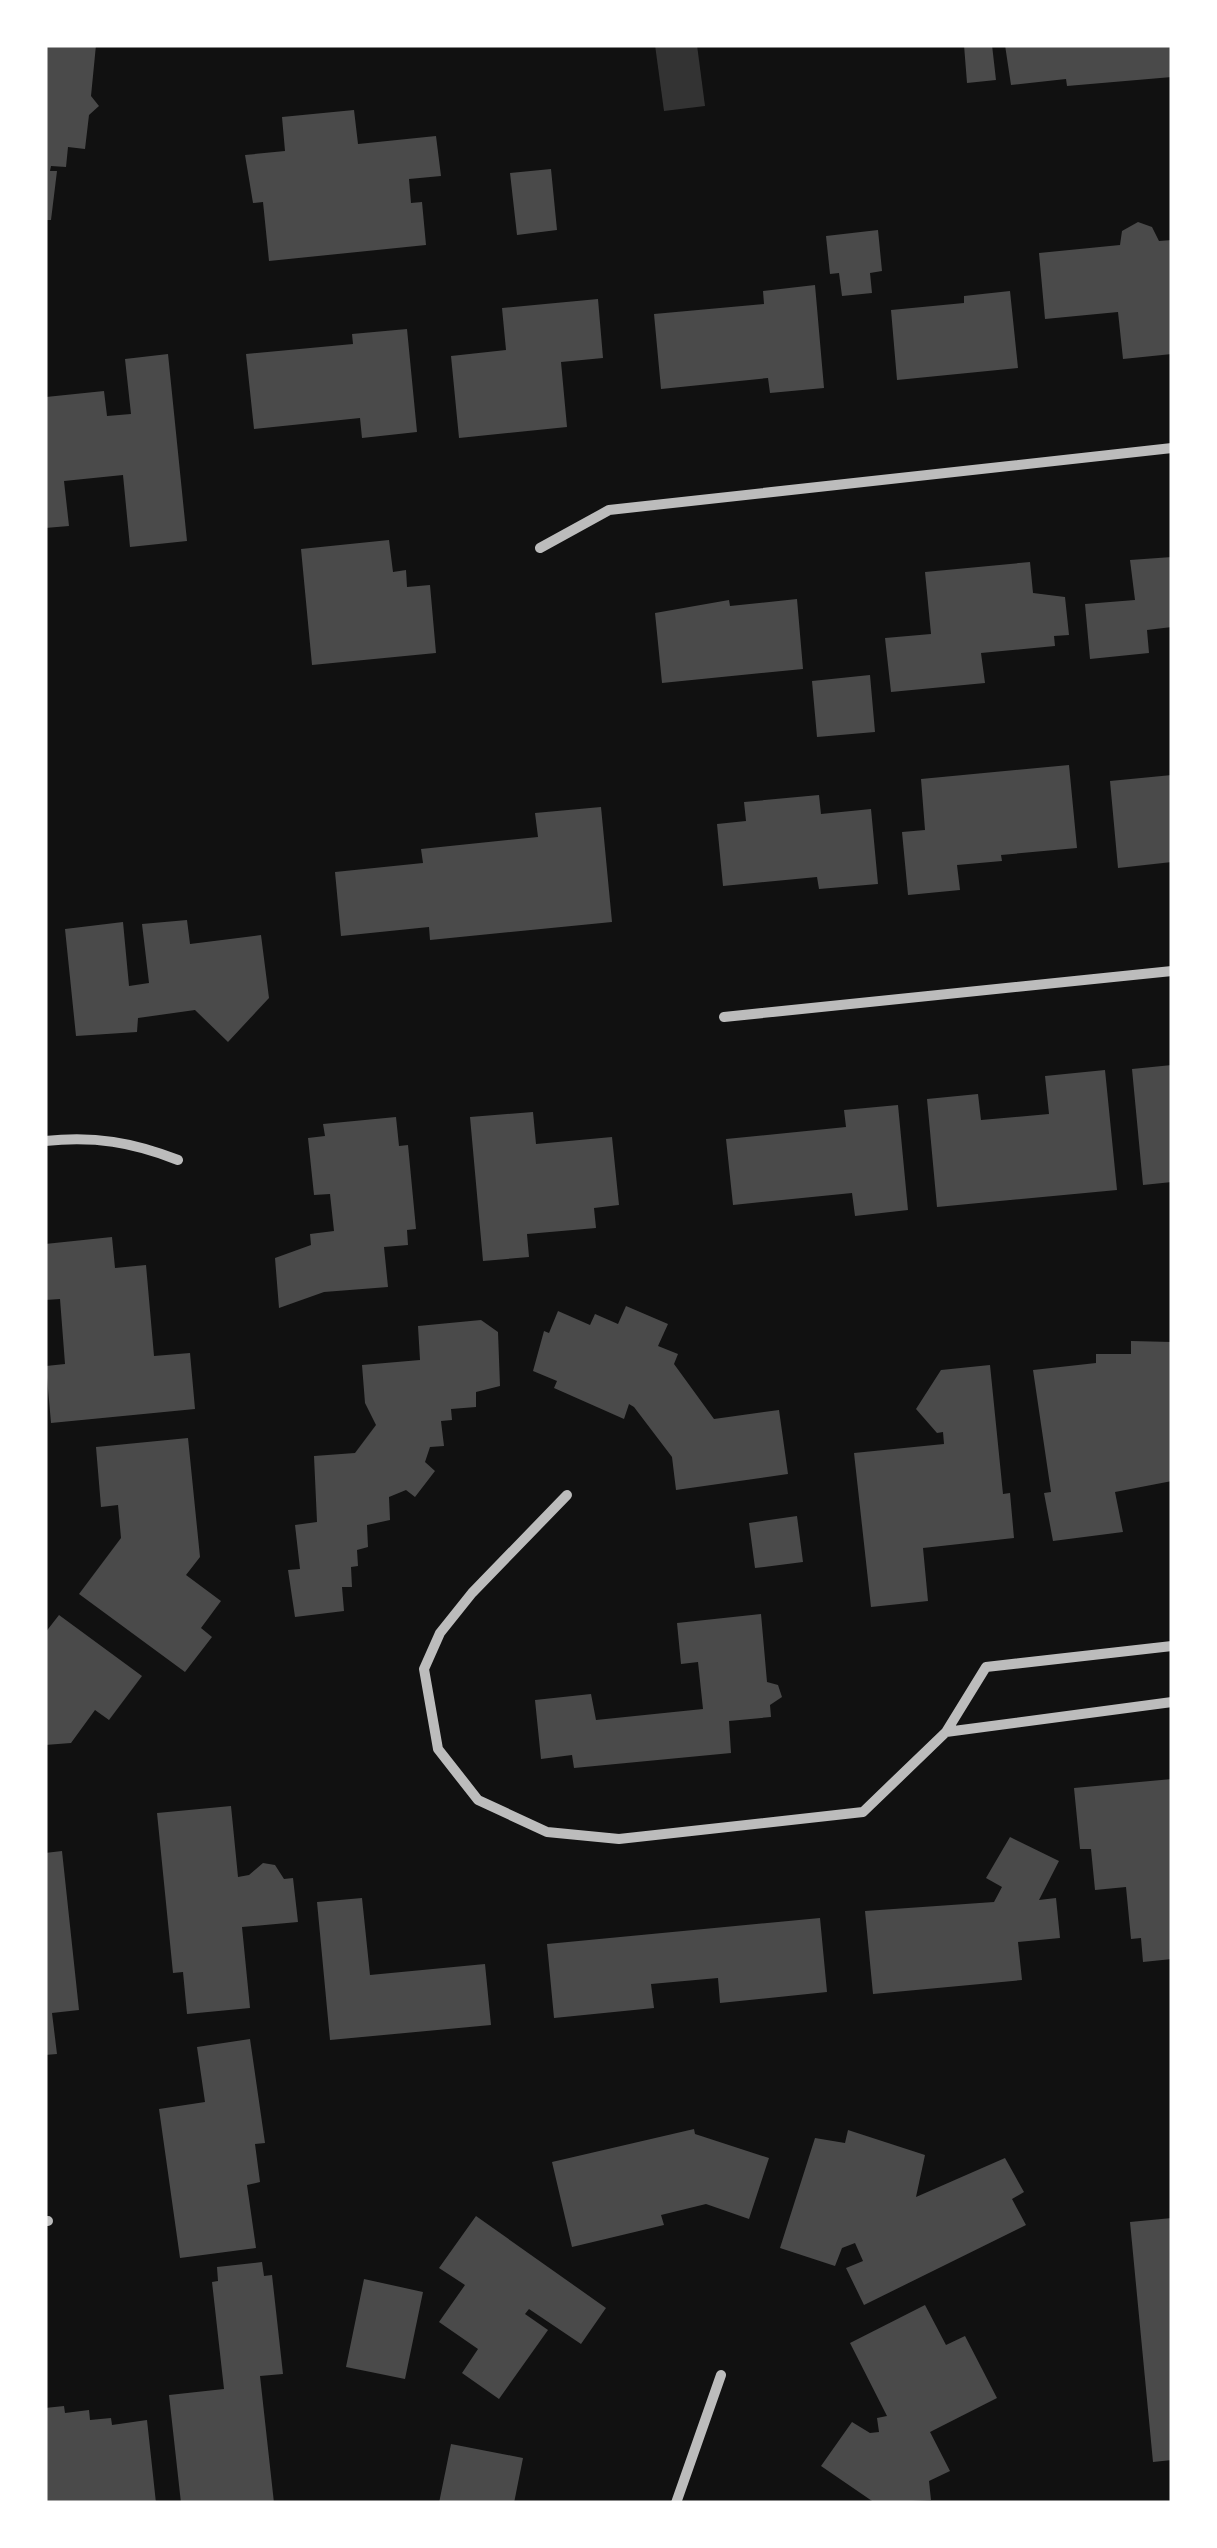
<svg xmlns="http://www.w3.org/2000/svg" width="1217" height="2548" viewBox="0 0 1217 2548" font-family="Montserrat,sans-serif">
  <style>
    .water { fill: #333 }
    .building { fill: #4a4a4a }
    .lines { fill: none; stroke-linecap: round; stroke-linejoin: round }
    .minor { stroke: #bcbcbc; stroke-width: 10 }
  </style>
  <rect width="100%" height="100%" fill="#111"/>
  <path class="water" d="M655 45H697L705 106 664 111Z"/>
  <path class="building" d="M45 45H96L91 96 99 106 89 115 85 149 68 147 66 167 51 166 50 171H57L51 220H45Z
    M964 45H992L996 80 967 83Z
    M1005 45H1172V77L1067 86 1066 79 1011 85Z
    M354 110 358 144 436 136 441 176 409 179 411 203 422 202 426 245 269 261 263 202 253 203 245 155 285 151 282 117Z
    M551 169 557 230 517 235 510 173Z
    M1138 222 1152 227 1159 241 1172 240V354L1123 359 1118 312 1045 319 1039 253 1120 245 1122 231Z
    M878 230 882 271 870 273 872 293 842 296 839 273 830 274 826 236Z
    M815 285 824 388 770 393 768 378 661 389 654 314 764 304 763 291Z
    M1010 291 1018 368 897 380 891 310 964 303V296Z
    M598 299 603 358 561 362 567 427 459 438 451 356 506 350 502 308Z
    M407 329 417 432 362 438 360 418 254 429 246 354 353 344 352 334Z
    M168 354 187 541 130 547 123 475 64 481 69 526 45 528 46 397 104 391 107 416 131 414 125 359Z
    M389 540 393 572 406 570 407 587 430 585 436 653 312 665 301 549Z
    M1172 557V627L1147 630 1149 653 1090 659 1085 604 1135 600 1130 560Z
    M1030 562 1033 593 1065 597 1069 635 1054 636 1055 646 981 653 985 683 891 692 885 638 931 634 925 572Z
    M797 599 803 669 662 683 655 613 729 600 730 606Z
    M870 675 875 732 817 737 812 681Z
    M1069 765 1077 848 1001 855 1002 861 957 865 960 890 908 895 902 832 925 830 921 779Z
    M1172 775V862L1118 868 1110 781Z
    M819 795 821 814 871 809 878 884 819 889 817 877 723 886 717 824 746 821 744 802Z
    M601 807 612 922 430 940 429 927 341 936 335 872 423 863 421 849 538 837 535 813Z
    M187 920 190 944 261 935 269 998 228 1042 195 1010 138 1018 137 1032 76 1036 65 929 123 922 129 986 149 983 142 924Z
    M1172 1065V1182L1143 1185 1132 1069Z
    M1105 1070 1117 1190 937 1207 927 1099 978 1094 981 1120 1049 1114 1045 1076Z
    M898 1105 908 1210 855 1216 852 1193 733 1205 726 1139 846 1127 844 1110Z
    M533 1112 536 1144 612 1137 619 1205 594 1208 596 1228 527 1234 529 1257 483 1261 470 1117Z
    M396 1117 399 1146 408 1145 416 1229 407 1230 408 1245 384 1247 388 1287 324 1292 279 1308 275 1258 311 1245 310 1234 334 1231 330 1194 314 1195 308 1138 325 1136 323 1124Z
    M112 1237 115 1268 146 1265 154 1356 190 1353 195 1409 51 1423 46 1366 65 1364 60 1299 45 1300V1244Z
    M626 1306 668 1324 658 1346 678 1354 674 1364 714 1419 779 1410 788 1474 676 1490 672 1457 634 1407 629 1404 624 1419 554 1388 557 1381 533 1371 544 1331 549 1333 558 1311 590 1325 595 1314 618 1324Z
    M481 1320 498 1332 500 1386 476 1392V1407L451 1409 452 1420 441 1421 444 1446 430 1447 425 1462 435 1471 415 1497 406 1490 389 1497 390 1520 367 1525 368 1547 357 1550 358 1566 351 1567 352 1587H342L344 1611 295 1617 288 1570 300 1569 295 1525 317 1522 314 1456 355 1453 376 1425 365 1403 362 1365 420 1360 418 1326Z
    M1131 1341 1172 1342V1481L1115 1492 1123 1532 1053 1541 1044 1493 1051 1492 1033 1370 1096 1363V1354H1131Z
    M990 1365 1003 1494 1010 1493 1014 1538 923 1548 928 1601 871 1607 854 1453 944 1444 943 1432 937 1433 916 1409 941 1370Z
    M188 1438 200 1557 186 1575 221 1601 201 1628 212 1637 185 1672 79 1594 121 1538 118 1505 101 1507 96 1447Z
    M797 1516 803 1562 755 1568 749 1523Z
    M761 1614 767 1682 778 1685 782 1697 770 1705 771 1717 729 1721 731 1753 574 1768 572 1755 541 1759 535 1700 591 1694 596 1720 703 1709 698 1662 681 1664 677 1623Z
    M59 1615 142 1676 109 1720 95 1710 71 1743 45 1745V1633Z
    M1172 1779V1959L1143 1962 1141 1938 1131 1939 1126 1887 1095 1890 1091 1849H1080L1074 1788Z
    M231 1806 238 1877 249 1875 263 1863 275 1865 284 1879 293 1878 298 1922 242 1927 250 2008 187 2014 183 1972 173 1973 157 1813Z
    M1010 1837 1059 1861 1039 1900 1056 1898 1060 1938 1018 1942 1022 1980 873 1994 865 1911 994 1902 1002 1887 986 1878Z
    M62 1851 79 2010 52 2013 57 2054 45 2055V1853Z
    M362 1898 370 1975 485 1964 491 2025 330 2040 317 1902Z
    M820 1918 827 1992 720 2003 718 1978 651 1984 654 2008 554 2018 547 1944Z
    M250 2039 265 2143 255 2144 260 2182 247 2185 256 2248 180 2258 159 2109 205 2102 197 2047Z
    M694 2129 695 2134 769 2158 749 2219 706 2204 661 2215 664 2225 572 2247 552 2162Z
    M848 2130 925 2155 916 2197 1005 2158 1024 2192 1012 2199 1026 2225 864 2305 846 2268 863 2261 855 2243 842 2248 835 2266 780 2248 815 2138 845 2143Z
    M476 2216 606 2308 581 2344 529 2309 525 2314 548 2330 499 2399 462 2373 478 2349 439 2322 465 2285 439 2268Z
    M1172 2218V2460L1153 2462 1130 2222Z
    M262 2262 264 2276 272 2275 283 2374 260 2376 274 2503H181L169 2395 224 2389 212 2282 218 2281 217 2267Z
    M364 2279 423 2292 405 2379 346 2367Z
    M925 2305 946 2345 965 2336 997 2398 930 2432 950 2471 929 2481 931 2500 875 2503 821 2466 852 2422 870 2433 879 2432 877 2418 887 2416 850 2343Z
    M64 2406 65 2413 89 2410 90 2420 111 2418 112 2425 147 2420 156 2503H45V2408Z
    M451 2444 523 2458 514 2503H439Z"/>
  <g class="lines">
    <path class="minor" d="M540 548 609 510 1172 448
      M724 1017 1172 971
      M45 1141C95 1136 132 1142 178 1160
      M567 1495 472 1593 440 1633 424 1669 438 1749 478 1800 547 1832 619 1839 863 1812 946 1732 986 1667 1172 1646
      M946 1732 1172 1702
      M45 2221H48
      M676 2503 721 2375"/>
  </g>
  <rect width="1217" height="2548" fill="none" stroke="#ffffff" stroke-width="95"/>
</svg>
